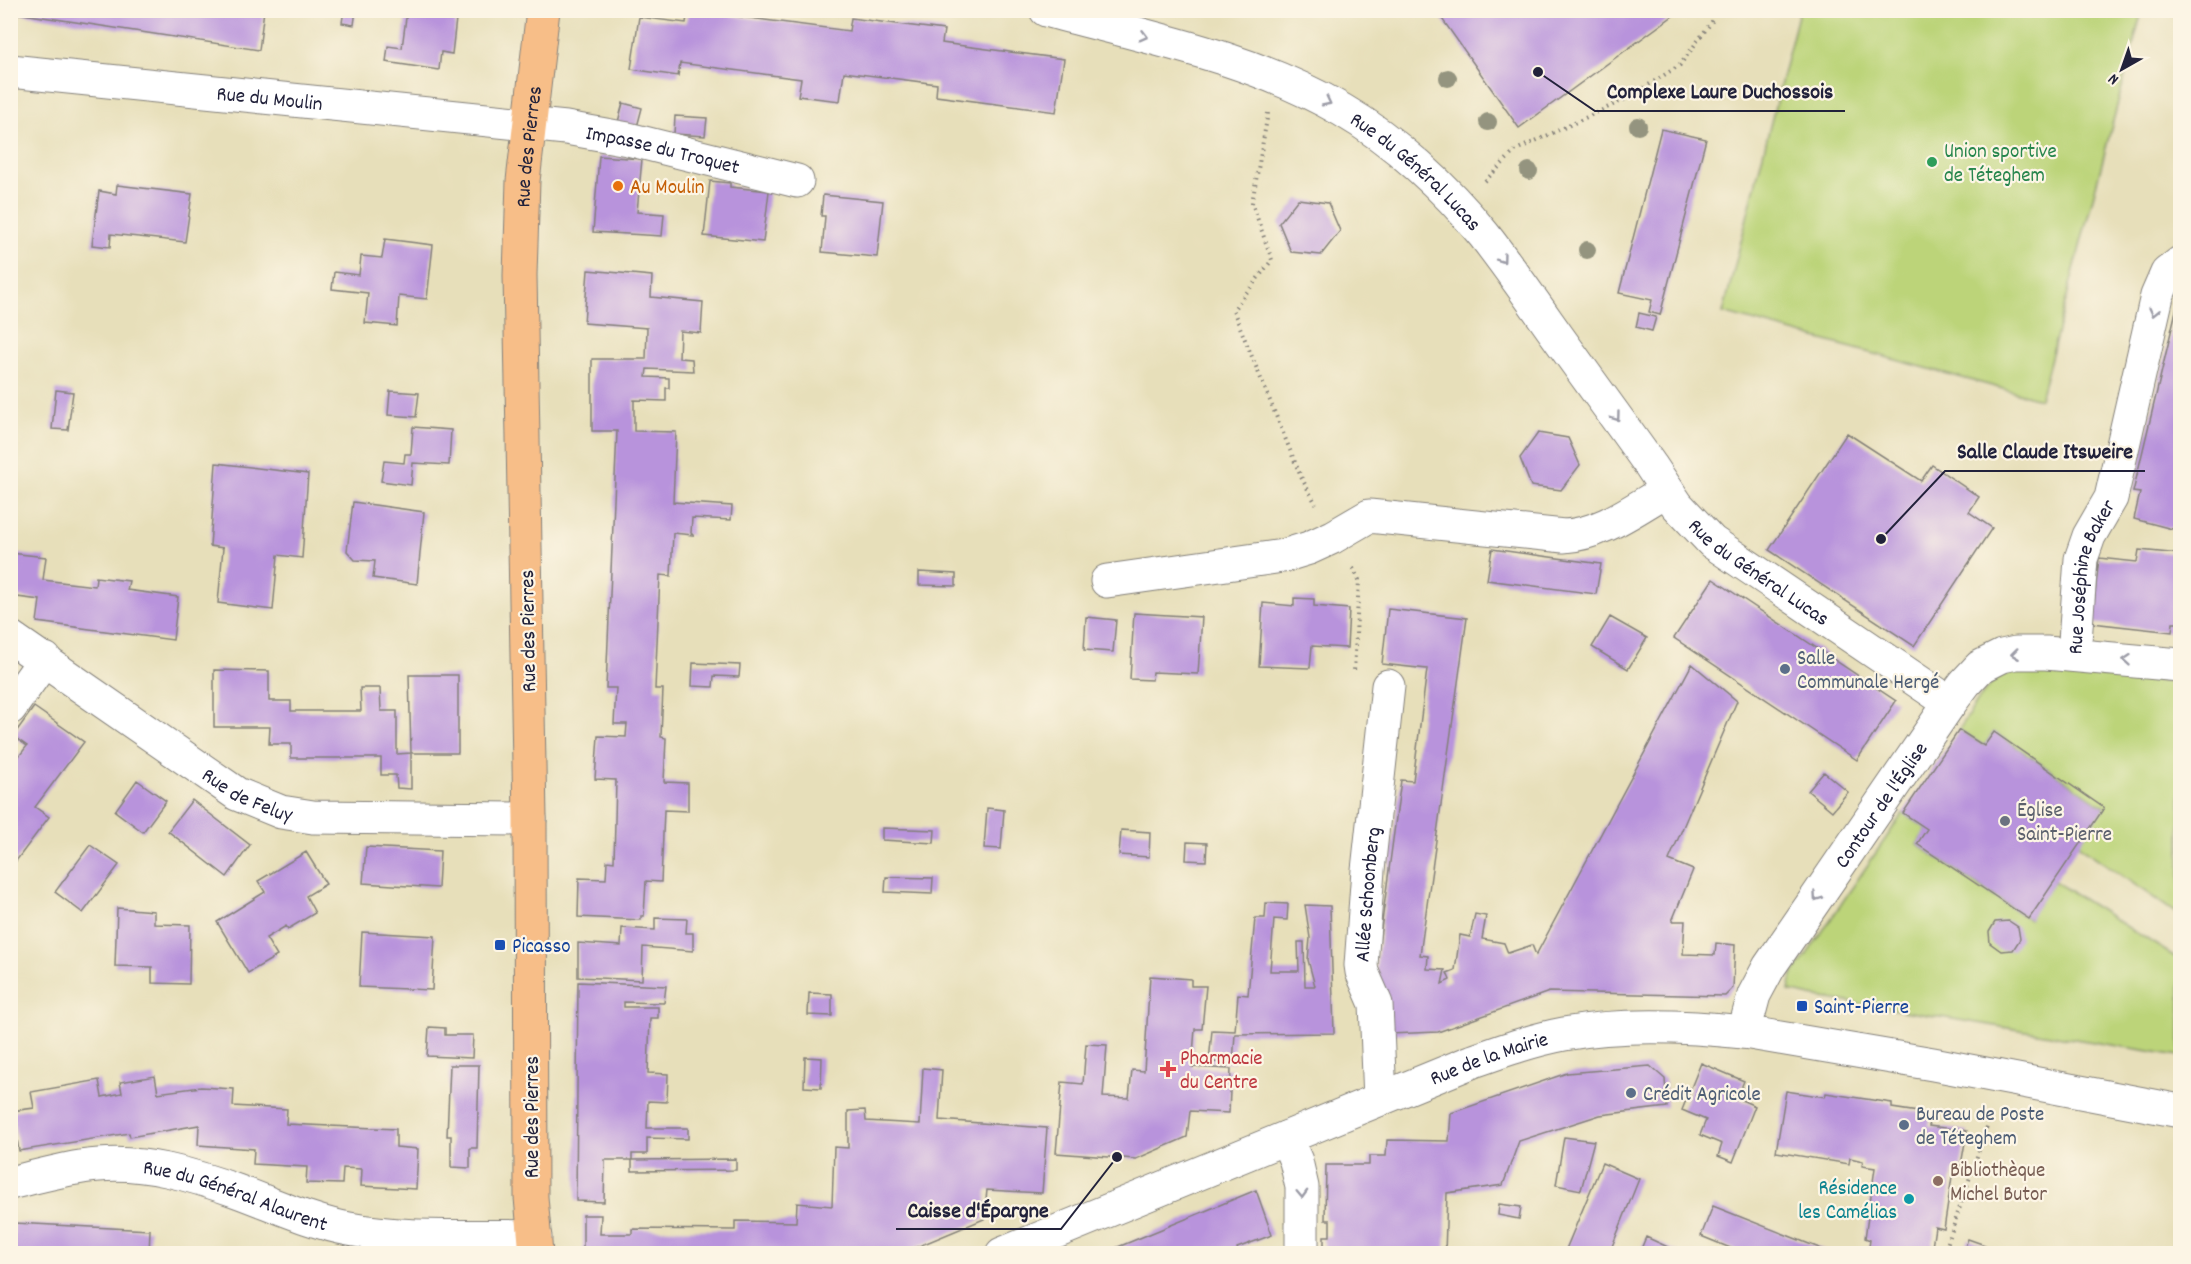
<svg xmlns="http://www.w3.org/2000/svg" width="2191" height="1264" viewBox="0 0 2191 1264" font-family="Dekko,sans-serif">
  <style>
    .green { fill: #bcd479; stroke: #6f7b5a; stroke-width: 1.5 }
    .building { fill: #b893dc }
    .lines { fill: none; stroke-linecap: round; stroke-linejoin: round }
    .minor-casing { stroke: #84807a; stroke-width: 35 }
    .major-casing { stroke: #84807a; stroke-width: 35 }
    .path { stroke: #84807a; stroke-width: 4; stroke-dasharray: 1.5 4.5; stroke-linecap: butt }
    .minor { stroke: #fff; stroke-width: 33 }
    .major { stroke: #f7be88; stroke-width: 33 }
    .tree { fill: #94947f }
    .oneway { stroke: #9c9ca7 }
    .leisure-dot { fill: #2e9e5b; stroke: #fcf5e5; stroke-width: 2 }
    .food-dot { fill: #e8710a; stroke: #fcf5e5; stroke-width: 2 }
    .service-dot { fill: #5c6f8a; stroke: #fcf5e5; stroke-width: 2 }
    .worship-dot { fill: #6b7280; stroke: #fcf5e5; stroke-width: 2 }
    .transit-dot { fill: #1a4fb4; stroke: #fcf5e5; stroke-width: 2 }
    .health-dot { fill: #e0444e; stroke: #fcf5e5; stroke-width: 2 }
    .education-dot { fill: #8d6e63; stroke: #fcf5e5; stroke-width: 2 }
    .culture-dot { fill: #0f9aa8; stroke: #fcf5e5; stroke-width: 2 }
    .labels { text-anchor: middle; stroke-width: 4.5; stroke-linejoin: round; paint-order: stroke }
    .street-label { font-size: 21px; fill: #22223b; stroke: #fcf5e5 }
    .leisure-label { font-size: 21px; fill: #27864d; stroke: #fcf5e5; text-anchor: start }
    .food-label { font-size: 21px; fill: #c56008; stroke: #fcf5e5; text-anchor: start }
    .service-label { font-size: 21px; fill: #4e5e75; stroke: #fcf5e5; text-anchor: start }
    .worship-label { font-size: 21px; fill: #5b616d; stroke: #fcf5e5; text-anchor: start }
    .transit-label { font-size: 21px; fill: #164399; stroke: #fcf5e5; text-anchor: start }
    .health-label { font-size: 21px; fill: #be3a42; stroke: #fcf5e5; text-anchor: start }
    .education-label { font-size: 21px; fill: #785e54; stroke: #fcf5e5; text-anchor: start }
    .culture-label { font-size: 21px; fill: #0d838f; stroke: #fcf5e5; text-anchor: end }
    .leader { fill: none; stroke: #22223b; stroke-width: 2 }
    .callout-dot { fill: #22223b; stroke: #fcf5e5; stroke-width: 2 }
    .callout-label { font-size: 22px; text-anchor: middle; font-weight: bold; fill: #22223b; stroke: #fcf5e5; stroke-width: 4.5; stroke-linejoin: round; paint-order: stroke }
  </style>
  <rect width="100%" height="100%" fill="#fcf5e5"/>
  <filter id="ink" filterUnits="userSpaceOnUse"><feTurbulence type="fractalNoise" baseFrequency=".0167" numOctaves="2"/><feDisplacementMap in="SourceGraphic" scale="12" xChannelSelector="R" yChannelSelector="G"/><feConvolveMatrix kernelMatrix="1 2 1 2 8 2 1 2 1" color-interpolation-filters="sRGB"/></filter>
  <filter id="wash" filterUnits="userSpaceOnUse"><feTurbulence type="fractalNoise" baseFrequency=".008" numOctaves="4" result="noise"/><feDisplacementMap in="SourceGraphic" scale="24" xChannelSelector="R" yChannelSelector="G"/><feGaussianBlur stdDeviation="1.35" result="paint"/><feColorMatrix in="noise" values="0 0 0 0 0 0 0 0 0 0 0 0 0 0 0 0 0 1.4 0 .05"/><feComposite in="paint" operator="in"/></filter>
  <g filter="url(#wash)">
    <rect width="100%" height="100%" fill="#e7dfba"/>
    <path class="green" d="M1799 11H2142L2040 399 1723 313Z
      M2019 668 2180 683V916L2078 845 2104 807 1994 732 1984 746 1959 730C1975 705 1989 675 2019 668Z
      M1903 813 1927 829 1917 844 2028 919 2054 881 2180 960V1056L1811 996 1789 991 1792 976Z"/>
    <g id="blocks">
      <path class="building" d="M10 10H264L259 50 10 12Z
        M344 10H356L354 25 342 23Z
        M407 10H457L452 54 441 52 439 70 386 62 388 46 402 48Z
        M688 10 849 31 851 18 897 24 944 30 942 43 1064 59 1056 112 936 96 937 84 844 72 840 101 798 96 801 79 680 63 678 76 631 69 639 17 686 23Z
        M1447 10H1681L1519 128 1440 16Z
        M623 103 642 108 637 127 618 122Z
        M675 116 707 118 705 136 674 134Z
        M1661 129 1706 139 1660 315 1649 312 1652 300 1619 293Z
        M599 156 642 159 637 212 664 214 662 236 593 232Z
        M710 181 730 183V187L769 191 763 242 704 236Z
        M117 185 192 194 185 242 111 234 110 247 92 245 99 191 116 194Z
        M823 195 883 201 877 257 822 252 825 216H821Z
        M1298 199 1328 203 1340 231 1321 255 1291 252 1279 223Z
        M385 239 433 245 427 299 399 296 397 326 365 323 368 293 332 289 334 272 359 275 361 256 382 258Z
        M588 270 652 276 651 297 703 302 701 333 680 331 679 358 692 359 693 371 647 369 646 377 669 378V388H666V401L634 400V431L676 432 673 502 732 506 731 520 692 518 691 533 693 535 673 533 671 576 660 575 655 689H663L661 737 666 738 664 782 688 783V811L664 810 661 882 646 881 644 916H641V920L578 917 579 878 606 879 607 861 614 862 616 780 595 779 598 736 626 737 627 724H614L616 688H606L617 431H592V359H646L647 328 584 323Z
        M2180 294V531L2134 519 2140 493 2133 492Z
        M1639 313 1656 317 1652 331 1636 327Z
        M56 390 73 392 68 430 52 429Z
        M390 391 419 393 416 417 388 415Z
        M413 427 451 430 449 465 413 463 411 485 381 481 384 461 404 463 405 454H411Z
        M1538 433 1568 438 1580 465 1561 490 1531 486 1520 458Z
        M1847 433 1921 481 1932 465 1979 497 1969 512 1992 528 1914 646 1769 550Z
        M216 463 308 474 302 558 278 555 273 610 218 603 223 548 210 546Z
        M353 502 424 512 417 584 373 578 375 561 355 560 347 551Z
        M1492 549 1601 564 1596 594 1487 580Z
        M2139 550 2180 554V623H2173L2172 632 2092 623 2099 558 2137 562Z
        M10 553 46 557 43 580 95 586 96 577 129 581 127 590 178 597 173 640 37 622 40 600 10 596Z
        M919 572 956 574V586L919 585Z
        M1713 579 1896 701 1857 760 1674 638Z
        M1294 598 1314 599V606L1349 609 1347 648 1312 646 1310 668 1259 666 1263 603 1294 606Z
        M1388 609 1467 618 1420 955 1428 956 1427 969 1445 970 1442 984 1450 980 1447 973 1455 970 1460 935 1470 937 1475 914 1486 916 1482 939 1504 943 1508 953 1532 945 1536 955 1692 664 1737 701 1669 860 1693 870 1672 921H1685L1683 954 1715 955 1716 943 1735 945 1733 988 1725 996 1549 992 1438 1032 1389 1034 1376 967 1401 780 1413 781 1427 669 1382 664Z
        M1134 613 1202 617 1198 674 1153 672 1152 680 1130 679Z
        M1086 617 1116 620 1113 652 1084 650Z
        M1610 617 1647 638 1628 669 1592 647Z
        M693 663 740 665 739 677 714 676 713 687 692 686Z
        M214 670 269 671V701H291V711H361L360 688H380L381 711H397V754L411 753 409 675H458V753H411V789L397 788 396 775H381V758H291V744H269L270 727H214Z
        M34 707 84 742 35 807 49 817 10 869V768L27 746 13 736Z
        M1959 730 1984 746 1994 732 2104 808 2029 919 1917 844 1927 829 1903 813Z
        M1824 772 1848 792 1832 811 1808 791Z
        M137 780 166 801 143 832 115 811Z
        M192 800 250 845 227 877 168 831Z
        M987 808 1004 810 1001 849 984 848Z
        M882 828 935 830 934 843 882 840Z
        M1121 830 1150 832 1149 857 1119 855Z
        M1187 842 1207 843 1206 861 1186 860Z
        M90 845 119 865 83 913 55 892Z
        M366 847 440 851 438 888 363 883Z
        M306 852 326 884 306 896 315 913 288 929 286 926 266 938 277 956 248 973 217 922 265 892 258 881Z
        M886 877 933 878 932 894 885 892Z
        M1266 903 1288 904 1287 920 1274 919 1270 971H1299L1298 942H1304L1305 986H1315L1308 960 1310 938 1305 905 1330 906 1334 1033 1235 1034 1233 1063 1209 1062 1212 1030 1235 1031 1238 994 1248 995 1255 918H1265Z
        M117 908 154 911V924L190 925 189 984 152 983V967L115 966Z
        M655 918 687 919 686 933H693V951L643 947 642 980 578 977V943L621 946 622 928 655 930Z
        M2009 921 2018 927 2020 939 2013 950 2001 951 1990 943 1989 932 1995 922Z
        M362 932 435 936 432 990 359 987Z
        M1150 976 1191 979V986H1206L1202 1029H1195L1192 1067 1231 1069 1229 1113 1190 1111 1187 1137 1136 1159 1056 1153 1062 1082 1083 1084 1086 1044 1107 1045 1103 1097 1129 1098 1132 1070 1144 1071Z
        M578 982 666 986 664 1003 624 1002V1007H658V1018H650L648 1073 668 1074 667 1102 648 1101 647 1128H688V1139L647 1138V1154H632V1160L736 1159V1170L632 1171V1160H605L604 1202 576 1201Z
        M809 993 832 994V1016L808 1015Z
        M429 1027 445 1028V1035H473L472 1058 427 1056Z
        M805 1057 822 1058 821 1088 804 1087Z
        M1701 1063 1744 1081 1737 1098 1755 1106 1733 1162 1718 1156 1722 1144 1700 1135 1706 1120 1682 1110Z
        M450 1065H479L477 1148H470V1168L451 1167V1136H447Z
        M1650 1066 1665 1079 1667 1107 1600 1115 1519 1141 1503 1185 1447 1193 1445 1254H1324V1236H1330V1220H1325L1326 1165H1369V1156H1386L1387 1140 1449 1141 1451 1113 1567 1073Z
        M923 1068 942 1070 939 1120 1047 1128 1042 1193 987 1190 984 1219 900 1254H583V1215H601L600 1234H632V1229L735 1230V1221L796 1222 797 1203 832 1206 834 1147 848 1148V1111L865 1110 866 1121 920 1124Z
        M155 1076 158 1093 201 1087 234 1089 233 1106 287 1109 286 1124 396 1129V1147L418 1149 416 1189 361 1186 362 1169 343 1168 342 1184 306 1183 307 1167 253 1164 254 1149 198 1145 199 1125 130 1137 129 1133 19 1151 12 1111 34 1108 31 1092 99 1080 102 1097 122 1093 120 1082Z
        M1786 1091 1825 1097 1826 1093 1892 1103V1108L1931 1114 1929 1126 1967 1131 1960 1171 1953 1170 1944 1229 1935 1227 1931 1254H1868L1870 1240 1865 1238 1875 1168 1862 1166 1863 1161 1850 1158 1849 1164 1776 1152Z
        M1564 1137 1594 1141 1581 1190 1556 1185Z
        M1602 1163 1639 1179 1609 1254H1564Z
        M1256 1190 1272 1235 1237 1248 1239 1254H1101Z
        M1499 1204 1521 1207 1519 1219 1498 1215Z
        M1713 1206 1832 1253V1254H1745L1701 1236Z
        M14 1223 150 1230 149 1254H13Z
        M1646 1237 1683 1254H1639Z
        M1968 1239 1985 1245 1983 1253 1965 1247Z"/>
    </g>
  </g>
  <g filter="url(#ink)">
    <use href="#blocks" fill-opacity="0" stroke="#84807a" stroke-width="1.5"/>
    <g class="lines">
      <defs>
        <g id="minor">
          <path id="s1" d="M1046 10C1146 37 1251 57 1342 110 1394 140 1446 188 1484 235 1506 263 1527 293 1548 323 1582 371 1617 418 1651 466L1677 505 1712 542 1950 703"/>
          <path id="s2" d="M10 71 566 128 628 139 797 181"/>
          <path d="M1107 581 1283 556 1309 548 1333 537 1369 516 1564 536C1602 534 1634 509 1667 490"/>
          <path id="s3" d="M10 637 237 794 281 812 313 817 530 819"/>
          <path id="s4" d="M2074 655 2081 559 2089 536 2111 498 2157 296 2167 273 2180 263"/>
          <path d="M10 708 45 659"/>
          <path id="s5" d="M1744 1032 1754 995 1769 967 1950 703 1965 683 1980 667 2002 656 2016 653H2046L2180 665"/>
          <path id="s6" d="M1380 1099 1376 1004 1362 972 1361 965 1368 870 1388 686"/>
          <path d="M1286 1138 1296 1161 1302 1187V1254"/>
          <path id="s7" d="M10 1183C40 1176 69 1167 99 1165 146 1161 193 1175 237 1191 273 1204 310 1222 349 1229 407 1240 475 1235 535 1237"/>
          <path id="s8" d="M1002 1254 1471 1062C1502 1051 1532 1040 1564 1034 1622 1023 1686 1026 1744 1032L1933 1064 2180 1111"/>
        </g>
        <g id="major">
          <path id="s9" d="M536 1254 531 1197 530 819 520 275 523 181 543 10"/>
        </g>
      </defs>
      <use href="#minor" class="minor-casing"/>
      <use href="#major" class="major-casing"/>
      <path class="path" d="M1268 113 1252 203 1272 260 1233 310 1301 477 1316 504
        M1485 181 1516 150 1628 98 1680 65 1713 20 1714 10
        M1353 568 1359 580 1354 672
        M1944 1254 1992 1112"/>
      <use href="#minor" class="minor"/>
      <use href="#major" class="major"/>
    </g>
    <g class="tree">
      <circle cx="1448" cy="78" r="9"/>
      <circle cx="1488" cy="122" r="9"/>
      <circle cx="1638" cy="126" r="9"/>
      <circle cx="1529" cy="171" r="9"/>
      <circle cx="1587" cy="250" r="9"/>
    </g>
    <defs><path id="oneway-chevron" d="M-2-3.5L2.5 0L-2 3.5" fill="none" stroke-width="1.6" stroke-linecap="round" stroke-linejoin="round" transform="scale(1.5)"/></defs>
    <g class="oneway">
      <use href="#oneway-chevron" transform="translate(1144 36) rotate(15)"/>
      <use href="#oneway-chevron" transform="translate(1327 102) rotate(27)"/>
      <use href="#oneway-chevron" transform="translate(1502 259) rotate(54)"/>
      <use href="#oneway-chevron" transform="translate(2154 312) rotate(103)"/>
      <use href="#oneway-chevron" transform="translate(1616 417) rotate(54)"/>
      <use href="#oneway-chevron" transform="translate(2015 654) rotate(173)"/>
      <use href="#oneway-chevron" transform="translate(2127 660) rotate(-175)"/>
      <use href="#oneway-chevron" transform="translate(1817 897) rotate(125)"/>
      <use href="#oneway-chevron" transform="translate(1302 1194) rotate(88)"/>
    </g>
  </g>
  <circle class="leisure-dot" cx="1932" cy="162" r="6"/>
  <circle class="food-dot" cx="618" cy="186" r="6"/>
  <g class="service-dot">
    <circle cx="1785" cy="669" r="6"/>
    <circle cx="1631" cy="1093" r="6"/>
    <circle cx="1904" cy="1125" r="6"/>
  </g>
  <circle class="worship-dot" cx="2005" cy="821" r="6"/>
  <g class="transit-dot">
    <rect x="494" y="939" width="12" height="12" rx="3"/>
    <rect x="1796" y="1000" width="12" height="12" rx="3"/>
  </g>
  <path class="health-dot" d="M1165 1060h6v6h6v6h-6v6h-6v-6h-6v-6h6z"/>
  <circle class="education-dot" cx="1938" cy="1181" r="6"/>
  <circle class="culture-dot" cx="1909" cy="1199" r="6"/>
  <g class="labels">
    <g class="street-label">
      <text dy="7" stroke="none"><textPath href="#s2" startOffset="261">Rue du Moulin</textPath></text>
      <text dy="7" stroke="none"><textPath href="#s9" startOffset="1108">Rue des Pierres</textPath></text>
      <text dy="7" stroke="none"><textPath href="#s2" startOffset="658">Impasse du Troquet</textPath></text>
      <text dy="7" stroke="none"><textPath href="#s1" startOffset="410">Rue du Général Lucas</textPath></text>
      <text dy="7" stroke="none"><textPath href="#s1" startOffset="942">Rue du Général Lucas</textPath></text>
      <text dy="7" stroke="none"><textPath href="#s4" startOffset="81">Rue Joséphine Baker</textPath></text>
      <text transform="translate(527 631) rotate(-91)" y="7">Rue des Pierres</text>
      <text dy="7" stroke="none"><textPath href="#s3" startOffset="286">Rue de Feluy</textPath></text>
      <text dy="7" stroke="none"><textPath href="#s5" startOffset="267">Contour de l'Église</textPath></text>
      <text dy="7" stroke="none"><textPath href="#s6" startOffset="208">Allée Schoonberg</textPath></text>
      <text dy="7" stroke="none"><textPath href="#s8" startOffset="525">Rue de la Mairie</textPath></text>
      <text transform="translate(531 1117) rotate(-90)" y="7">Rue des Pierres</text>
      <text dy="7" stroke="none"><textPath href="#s7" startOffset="232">Rue du Général Alaurent</textPath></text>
    </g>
    <g class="leisure-label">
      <text x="1944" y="157">Union sportive<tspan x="1944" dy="24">de Téteghem</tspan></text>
    </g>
    <g class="food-label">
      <text x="630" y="193">Au Moulin</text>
    </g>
    <g class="service-label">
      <text x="1797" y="664">Salle<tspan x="1797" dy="24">Communale Hergé</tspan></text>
      <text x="1643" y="1100">Crédit Agricole</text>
      <text x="1916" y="1120">Bureau de Poste<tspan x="1916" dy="24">de Téteghem</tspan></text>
    </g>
    <g class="worship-label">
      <text x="2017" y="816">Église<tspan x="2017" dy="24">Saint-Pierre</tspan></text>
    </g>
    <g class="transit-label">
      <text x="512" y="952">Picasso</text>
      <text x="1814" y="1013">Saint-Pierre</text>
    </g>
    <g class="health-label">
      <text x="1180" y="1064">Pharmacie<tspan x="1180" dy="24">du Centre</tspan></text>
    </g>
    <g class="education-label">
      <text x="1950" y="1176">Bibliothèque<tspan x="1950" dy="24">Michel Butor</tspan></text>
    </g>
    <g class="culture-label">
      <text x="1897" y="1194">Résidence<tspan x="1897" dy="24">les Camélias</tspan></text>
    </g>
  </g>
  <path class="leader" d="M1538 72L1595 111H1845M1881 539L1945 471H2145M1117 1157L1061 1229H896"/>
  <g class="callout-dot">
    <circle cx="1538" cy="72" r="6"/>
    <circle cx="1881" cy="539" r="6"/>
    <circle cx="1117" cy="1157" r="6"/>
  </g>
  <g class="callout-label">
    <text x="1720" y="98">Complexe Laure Duchossois</text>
    <text x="2045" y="458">Salle Claude Itsweire</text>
    <text x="978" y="1217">Caisse d'Épargne</text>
  </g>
  <rect width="2191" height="1264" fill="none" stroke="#fcf5e5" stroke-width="36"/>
  <g transform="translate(2122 69) rotate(220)" stroke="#fcf5e5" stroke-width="4.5" paint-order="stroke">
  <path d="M0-4.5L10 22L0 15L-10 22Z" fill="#22223b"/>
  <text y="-9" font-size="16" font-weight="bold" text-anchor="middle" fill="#22223b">N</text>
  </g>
</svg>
